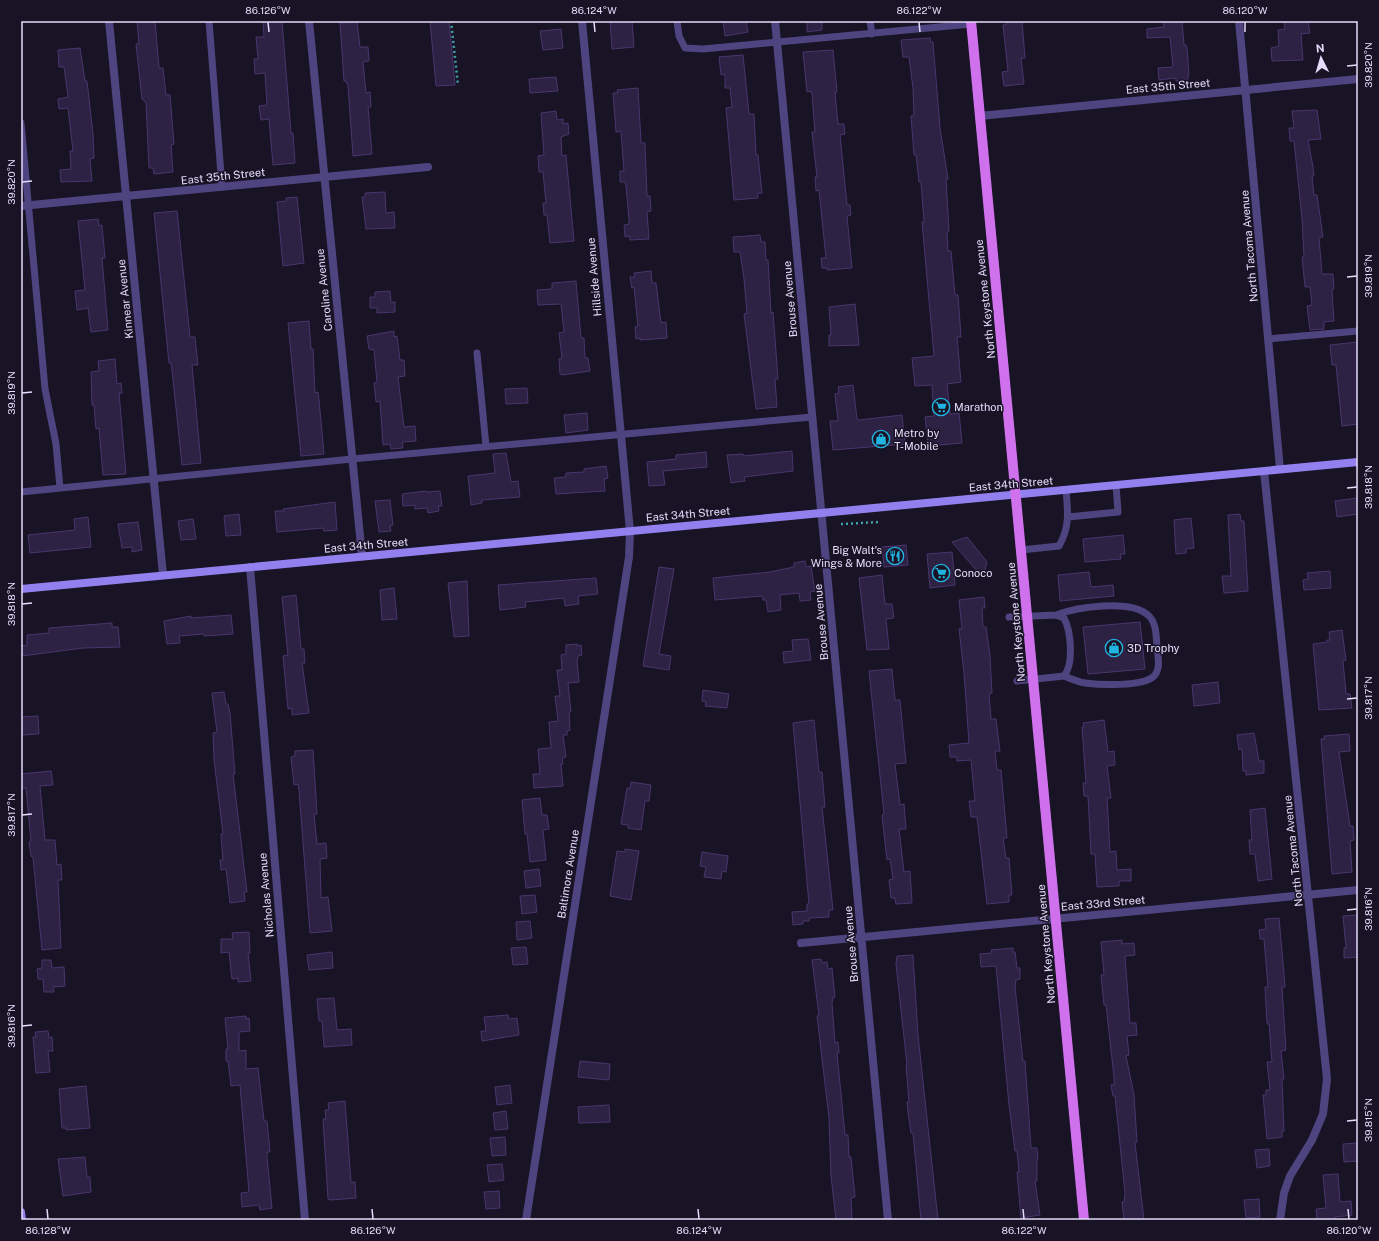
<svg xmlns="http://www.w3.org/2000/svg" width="1379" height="1241" viewBox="0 0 1379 1241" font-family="'Public Sans',sans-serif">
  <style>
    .building { fill: #2d2144; stroke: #49366d }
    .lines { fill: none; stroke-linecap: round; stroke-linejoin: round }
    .path { stroke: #40a3ab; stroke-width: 2.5; stroke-dasharray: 2 3; stroke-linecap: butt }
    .lane { stroke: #4e447f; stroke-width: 7 }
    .street { stroke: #4e447f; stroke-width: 8 }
    .secondary { stroke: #9180ee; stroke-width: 8 }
    .primary { stroke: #cf71ec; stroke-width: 10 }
    .ticks { fill: none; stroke: #e4dcfa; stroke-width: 1.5 }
    .labels { text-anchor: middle; stroke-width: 3; stroke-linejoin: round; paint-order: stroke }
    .street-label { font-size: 11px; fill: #e4dcfa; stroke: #191326 }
    .poi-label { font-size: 11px; fill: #e4dcfa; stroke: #191326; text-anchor: start }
    .neatline { fill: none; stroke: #e4dcfa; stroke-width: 1.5 }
    .ticks-label { font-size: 10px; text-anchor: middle; fill: #e4dcfa }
  </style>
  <rect width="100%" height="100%" fill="#191326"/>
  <path class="building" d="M137 21H155L159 68H163L166 95H170L174 144 171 145 173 172 154 174 153 168H149L146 103 142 99 136 44H139Z
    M263 21H282L291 133H293L295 163 273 165 269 119 261 120 259 106 267 105 265 73 255 74 254 59H258L256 37H264Z
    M430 21H449L455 85 436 86Z
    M610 21H632L634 47 612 49Z
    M723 21H746L748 32 725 36Z
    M807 21H822V30L807 32Z
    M1006 21H1022L1025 58H1021L1024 84 1004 86 1002 72 1008 71 1003 25H1006Z
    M1163 21H1182L1184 45H1186L1187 48 1189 75H1188V80L1176 81V78L1159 80 1158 68 1173 67 1170 37 1147 38V29L1164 27Z
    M1284 21H1308L1310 33 1301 34 1303 60 1272 61 1271 48 1279 46 1278 30 1285 29Z
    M357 22 360 47H368L369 61 363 62 366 93 370 92 371 107H368L372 154 353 156 348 86 346 81H344L340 23Z
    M561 29 563 48 543 50 540 31Z
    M930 38 931 42H933L940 128 948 179H946L949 231 947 232 948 251H951L955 295H958L961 337H957L961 382 947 384 950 414 959 413 962 443 928 446 925 417 934 416 932 385 915 386 912 358 934 356 922 222H924L921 182H919L916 155H914L911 116 914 115 913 88 909 57H903L901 40Z
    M80 48 85 81H87L93 134 94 158 90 159 92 181 61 182 60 170 71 169 70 151H73L68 108 59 109 58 99 68 97 64 67H59L58 50Z
    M833 50 837 92H835L838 124H844L845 134 840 135 847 205H850L851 215 847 216 852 268 827 270V268H822L821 258H826L819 190 816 191 815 177H817L812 132H815L812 94 811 91 807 92 803 52Z
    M743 55 749 114H754L756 155H758L762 193H758V198L734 200 726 108 732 107 730 88H725V74L721 75 719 57Z
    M556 77 558 91 530 93 529 79Z
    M638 88 641 143H645L647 196H650L651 211 647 212 649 239 630 240V236L625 237 624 225 629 224V220L626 186 625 182H620V171H624L621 131 616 132 613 93H618L617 90Z
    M1317 110 1321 139 1308 140 1313 167 1314 176H1312L1314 195H1317L1323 237 1319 238 1322 274H1333L1334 289 1332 290 1334 321 1324 322V329L1310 330 1307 306 1312 305 1310 287H1305L1302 257H1304L1302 219 1294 141H1290L1289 128H1294L1292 111Z
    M556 111 557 120 563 119V124L568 123 569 134 561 137 562 156 566 155 574 241 550 243 547 215H544L543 203H546L543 172H539L538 156 544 155 541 113Z
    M385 192 386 213 394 212 395 228 366 229 362 197H365V193Z
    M297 197 304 263 283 266 277 202 286 201V198Z
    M177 211 190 337H195L198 365H192L201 463 182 465 172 370 171 363H169L154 213Z
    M98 219 99 226 102 225 105 258H102L108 330 91 332 88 308 77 310 75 291 85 290 78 221Z
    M760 235 761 242H765L766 260H768L771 313 773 312 778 379H775L777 407 756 409 744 314 747 313 744 279 740 252H734L733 237Z
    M651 271 652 283H656L661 323 666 322 667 338 640 340V338L636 339 635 327 638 326 634 287 632 288 630 277H635L634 273Z
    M576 281 581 338H584L585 358H588L590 371 562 375 560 374 559 359 562 358 559 333 564 332 561 304 538 305 537 290 552 289V283Z
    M390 291 391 302H395V312L377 313V308H370V297H375V292Z
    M855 304 859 345 829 346V335H831L829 307Z
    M309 321 311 349H313L315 393 318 392 319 400 324 454 301 456 288 323Z
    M394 331V337L397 336 400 360H404L405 376 398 377 404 427 415 426 416 441 402 442 403 448 391 449 390 444 383 445 380 401 376 402 374 383 377 382 374 350 369 349 367 336Z
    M1358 342V424L1342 426 1336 365H1332L1330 345Z
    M115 359 117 384 121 383 122 393H119L126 474 103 475 99 428 96 429 94 405H92L91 372 99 371 98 361Z
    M853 385 857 419 859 420 902 415 905 444 833 450 830 421H838L835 394 839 393 838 387Z
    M527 388 528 403 506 404 505 389Z
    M587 413 588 430 566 433 564 415Z
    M792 451 793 471 744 477 745 481 731 483 727 455 743 454V456Z
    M706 452 707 467 663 471 665 485 649 486 647 462 676 459V455Z
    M506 453 511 482 518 481 520 497 482 500V503L471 505 468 476 495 473 493 454Z
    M606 466 608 478 604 479 605 491 556 494 554 478 566 477V473L584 472V469Z
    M426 491 427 492 440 491 442 506H438L439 511 428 513 427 508 415 509V505L403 506 402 494Z
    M1358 498V514L1337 517 1335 501Z
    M390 500 393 525 390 526 391 531 379 532 375 501Z
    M335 502 337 530 324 531 323 528 277 532 275 511H284L283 509Z
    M239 514 241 535 226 536 224 516Z
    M1240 514 1241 521H1244L1248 591 1224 593 1222 576H1231L1228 515Z
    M88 517 91 547 30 553 28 535 75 530 74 519Z
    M1191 518 1194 548 1186 549V553L1176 554 1174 520Z
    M193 519 196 539 181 540 178 521Z
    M138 522 142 550 132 552V547L122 548 118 524Z
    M1123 535 1125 554H1120L1121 559 1085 562 1083 539Z
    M967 537 987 562 983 578 952 542Z
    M906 545 908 565 884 567 882 547Z
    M952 552 955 585 930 588 927 554Z
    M805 561 806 567 811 566 815 591 810 592 811 600 800 601 799 593 780 595 781 610 768 612 766 600H763L762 596 715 600 713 578 770 572 794 567V563Z
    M659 567 674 569 659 654 671 656 669 670 643 666Z
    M1330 571 1331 588 1304 590 1303 580 1308 579 1307 573Z
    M1089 572 1091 587 1113 585 1114 596 1060 601 1058 575Z
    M882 575 885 604H892L894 618 886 619 889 649 867 650 859 578Z
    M596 578 598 594 578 596 579 604 565 606 564 598 525 602 526 607 500 610 498 585Z
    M467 581 469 636 454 637 448 583Z
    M394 588 397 619 382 620 380 590Z
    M296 595 301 649H304L305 663H302L309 713 292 715V708L288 709 283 656 288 655 282 597Z
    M984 597 985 608H982L983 627H986L990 656 992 693 989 694 991 719H996L1000 751H995L997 770H1001L1007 838H1003L1006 858H1009L1012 895H1009V902L987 904 977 817H971L969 801H975L971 760 957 761V757H950L949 745 969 743 964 673 959 629H962L959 600Z
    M231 615 233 634 204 636V634L179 636 180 643 167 644 164 621 191 616V618Z
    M1140 622 1145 669 1088 674 1083 627Z
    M112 623V627H118L120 647 83 648 22 656 21 646 27 645V635L49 633V628Z
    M1342 630 1346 660 1343 661 1346 694H1350L1352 708 1319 710 1313 644 1327 642V640H1330L1329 632Z
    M808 639 811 660 784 663 783 652 793 651 792 640Z
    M577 644V646L581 645 582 655 578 656 577 661 579 682 568 683 571 712H569L570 730 567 731V735H563L566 757 562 758 563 764H561L563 786 534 788 533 774H540L538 749 551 748 549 722 558 721 555 696H560L557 670H562L561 655 566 654V645Z
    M892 669 895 700H900L906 763 895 764 900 805 904 804 906 829H899L904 872 910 871 912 903 896 904 895 898H891L889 880 893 879 890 859 887 860 883 825 882 815 884 814 869 671Z
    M1218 682 1220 703 1194 706 1192 685Z
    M703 690 729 694 727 708 705 706 706 702 702 701Z
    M224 692 226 704H228L230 713 235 774H233L247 892H244L245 901 230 903 226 869 221 870 220 860H223L221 834H223L214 760 213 733 217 732 212 693Z
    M38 716 39 734 22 735 21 717Z
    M814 720 819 772H822L825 807H822L833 910H829V917L809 918V921H803V924L793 925 792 912 807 911V904H809L793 723Z
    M1104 720 1108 752 1114 751 1115 765 1107 766 1111 798H1107L1110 852 1116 851 1117 870 1131 869V881H1119V886L1097 887 1095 854H1091L1088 796H1084L1083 783H1086L1082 727H1084L1083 723Z
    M1254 733 1259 761H1264V773L1246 775V771H1243L1242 749 1239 750 1237 735Z
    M1349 734 1350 751 1339 752 1350 826H1353L1354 840 1350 841 1352 872 1332 874 1321 739H1325L1324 736Z
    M313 750 317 814H314L317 844 326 843 327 858 320 859 321 898 328 897 332 931 310 933 299 791 298 784 294 785 291 757 295 756V751Z
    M51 771 53 785 40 786 45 840H55L57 865 61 864 62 880H58L61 948 42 950 33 858 31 856 29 842 31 841 26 788H22L21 774Z
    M631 782 651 785 649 801H645L641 830 628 828V825L621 824 627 788H630Z
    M540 798 542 815H547L549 829 543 830 546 860 530 862 527 834H525L522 800Z
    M1265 808 1272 879 1258 881 1255 854H1250L1249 840H1252L1250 810Z
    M625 849 639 851 631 900 610 896 617 851 625 852Z
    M702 852 728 856 726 872 722 871 721 879 704 877 706 867 700 866Z
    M539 869 541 886 526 888 524 871Z
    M535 895 537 912 522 914 520 896Z
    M1358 915V957L1344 958V948H1346L1343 916Z
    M1279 918 1283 962 1285 987H1282L1286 1050 1281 1051 1284 1079H1282L1284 1131H1282V1137L1267 1139 1263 1095H1266V1090H1270L1267 1062H1272L1269 1024H1267L1265 987H1268L1264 939H1260L1259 930 1266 929 1265 919Z
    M530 921 532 938 517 940 516 922Z
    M249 932 250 953H248L251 981 238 982V978L232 979 229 952 221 953V939H233L232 933Z
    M1122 940V944L1134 943 1135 955 1125 956 1130 1023H1136L1137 1035 1127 1036 1129 1055 1126 1056 1134 1095 1137 1142 1135 1143 1144 1220H1124L1122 1202H1124L1125 1193 1115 1096H1113L1111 1085H1114V1077L1106 1005H1104L1101 975H1104L1101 942Z
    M526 947 528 964 513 965 511 948Z
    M1013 948V952H1015L1017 968H1020V979L1016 980 1015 987 1023 1061H1025L1031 1148H1037L1038 1159 1037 1160V1181H1035L1040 1215 1021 1218 1017 1172H1019L1017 1151H1015L1009 1105 996 966 981 967 980 954 992 953 991 950Z
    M332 952 333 968 309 970 307 955Z
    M913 955 918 1035 938 1220H921L913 1133H911L908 1112 907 1102H909L906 1065H907L896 964 897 956Z
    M821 959 822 963 827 962 828 969 832 968 835 997H833L832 1003 835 1043 838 1042 839 1053H837L845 1135H848L849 1157H851L855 1197 851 1198 852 1220H836L831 1176 829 1118 817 1016 819 1015 812 960Z
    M42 960H51L52 968 64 967 65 986 53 987 54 992H44L43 979H38L37 969 42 968Z
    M334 998 337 1030 351 1029 352 1045 324 1047 322 1021H319L317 999Z
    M508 1015 509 1019 517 1018 519 1035 482 1041 481 1031H486L484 1017Z
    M246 1016V1019L249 1018 250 1031 239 1032V1051L246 1050V1069L258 1068 264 1121H267L270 1152H267V1157L272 1208 260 1210 259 1205 242 1207 241 1193 249 1192 240 1085 231 1086 228 1061H226V1049H228L225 1018Z
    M48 1031 49 1038 52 1037 53 1051H48L50 1072 36 1073 33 1037H36L35 1032Z
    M580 1061 610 1064 609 1080 578 1077Z
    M510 1085 512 1103 497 1105 495 1087Z
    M86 1086 90 1128 66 1130V1128H62L59 1089Z
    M345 1101 351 1182H355L356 1198 331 1200 328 1199 323 1119H326L325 1110H329L328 1103Z
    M609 1105 610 1122 579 1123 578 1107Z
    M506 1111 508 1129 495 1130 493 1113Z
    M505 1137 506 1155 492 1156 490 1138Z
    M1358 1143V1161L1344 1162 1343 1144Z
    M1269 1149 1270 1166 1257 1168 1255 1150Z
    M85 1157 87 1177H90L91 1192 63 1196 58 1159Z
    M502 1164 504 1180 489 1182 487 1165Z
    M1338 1174 1340 1202 1351 1201 1352 1215 1335 1217V1220H1317L1316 1209 1326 1208 1323 1175Z
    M499 1191 500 1208 486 1209 484 1192Z
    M1259 1199 1260 1217 1246 1218 1244 1200Z"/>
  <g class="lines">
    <path class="path" d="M451 21 458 85
      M841 524 880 522"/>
    <path class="lane" d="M209 21 222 187
      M677 21 679 36 685 48 703 49 971 24
      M870 21 872 34
      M21 123 45 389 56 444 60 488
      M1268 339 1358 331
      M477 353 486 446
      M21 492 352 459 812 417
      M1068 517 1118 512 1116 485
      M1021 550 1059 546C1070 527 1068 511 1066 490
      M1056 615C1077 607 1130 599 1148 615 1157 623 1156 637 1157 647 1158 657 1161 669 1154 676 1143 687 1100 685 1085 683 1078 682 1071 679 1064 676
      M1009 617 1056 615 1064 618C1071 631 1074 664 1064 676L1017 681"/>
    <path class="street" d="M109 21 163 575
      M309 21 362 556
      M775 21 888 1220
      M1239 21 1280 469
      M979 116 1358 79
      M21 206 428 167
      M1264 471 1327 1079 1323 1114 1312 1140 1290 1176 1284 1193 1280 1220
      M250 567 305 1220
      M801 943 1358 890
      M526 1220 629 557 630 531 582 21"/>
    <path class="secondary" d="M21 589 1358 462
      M21 1212 22 1220"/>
    <path class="primary" d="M971 21 1084 1220"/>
  </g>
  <path class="ticks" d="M268 22 269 32M594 22 595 32M919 22 920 32M1245 22V32M1347 66 1357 65M22 182 32 181M1347 277 1357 276M22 393 32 392M1347 488 1357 487M22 604 32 603M1347 699 1357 698M22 815 32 814M1347 910 1357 909M22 1026 32 1025M1347 1121 1357 1120M47 1209 48 1219M372 1209 373 1219M698 1209 699 1219M1023 1209 1024 1219M1348 1209 1349 1219"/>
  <defs>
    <symbol id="supermarket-ring" viewBox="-11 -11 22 22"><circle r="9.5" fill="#191326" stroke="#21b4e1" stroke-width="1.5"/><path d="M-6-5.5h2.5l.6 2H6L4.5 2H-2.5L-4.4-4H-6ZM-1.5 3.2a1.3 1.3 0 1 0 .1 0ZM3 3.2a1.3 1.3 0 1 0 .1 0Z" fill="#21b4e1"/></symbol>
    <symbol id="shop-ring" viewBox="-11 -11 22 22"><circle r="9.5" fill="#191326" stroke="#21b4e1" stroke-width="1.5"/><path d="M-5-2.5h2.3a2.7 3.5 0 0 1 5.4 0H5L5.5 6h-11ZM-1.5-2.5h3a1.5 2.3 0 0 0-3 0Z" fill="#21b4e1"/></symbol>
    <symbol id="restaurant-ring" viewBox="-11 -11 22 22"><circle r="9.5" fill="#191326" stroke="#21b4e1" stroke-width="1.5"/><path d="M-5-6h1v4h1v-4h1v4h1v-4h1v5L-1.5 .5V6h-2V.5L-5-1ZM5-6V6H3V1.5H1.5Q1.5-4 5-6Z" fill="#21b4e1"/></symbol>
  </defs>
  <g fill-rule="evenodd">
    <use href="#supermarket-ring" x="931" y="397" width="20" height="20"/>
    <use href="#shop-ring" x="871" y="429" width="20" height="20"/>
    <use href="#restaurant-ring" x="885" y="546" width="20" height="20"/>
    <use href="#supermarket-ring" x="931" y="563" width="20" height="20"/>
    <use href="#shop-ring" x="1104" y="638" width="20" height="20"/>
  </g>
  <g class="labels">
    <g class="street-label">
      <text transform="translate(1168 86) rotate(-5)" y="4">East 35th Street</text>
      <text transform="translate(223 176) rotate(-6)" y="4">East 35th Street</text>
      <text transform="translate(1249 246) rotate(-95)" y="4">North Tacoma Avenue</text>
      <text transform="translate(594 277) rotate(-95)" y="4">Hillside Avenue</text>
      <text transform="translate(324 290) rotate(-96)" y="4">Caroline Avenue</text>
      <text transform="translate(125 299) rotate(-96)" y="4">Kinnear Avenue</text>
      <text transform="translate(790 299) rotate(-95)" y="4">Brouse Avenue</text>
      <text transform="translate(985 299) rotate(-96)" y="4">North Keystone Avenue</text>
      <text transform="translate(1011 484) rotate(-5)" y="4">East 34th Street</text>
      <text transform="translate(688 514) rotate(-5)" y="4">East 34th Street</text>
      <text transform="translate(366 545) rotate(-5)" y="4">East 34th Street</text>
      <text transform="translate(821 622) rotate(-95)" y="4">Brouse Avenue</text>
      <text transform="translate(1016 622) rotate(-95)" y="4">North Keystone Avenue</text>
      <text transform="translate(1293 851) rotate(-96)" y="4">North Tacoma Avenue</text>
      <text transform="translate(568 874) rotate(-81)" y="4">Baltimore Avenue</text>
      <text transform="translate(266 895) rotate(-95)" y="4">Nicholas Avenue</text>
      <text transform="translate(1103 903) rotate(-5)" y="4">East 33rd Street</text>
      <text transform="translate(851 944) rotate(-95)" y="4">Brouse Avenue</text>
      <text transform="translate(1046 944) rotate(-95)" y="4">North Keystone Avenue</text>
    </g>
    <g class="poi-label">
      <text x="954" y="411">Marathon</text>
      <text x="894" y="437">Metro by<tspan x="894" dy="13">T-Mobile</tspan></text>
      <text x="882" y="554" text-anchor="end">Big Walt's<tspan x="882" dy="13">Wings &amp; More</tspan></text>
      <text x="954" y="577">Conoco</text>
      <text x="1127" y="652">3D Trophy</text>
    </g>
  </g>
  <rect width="1379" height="1241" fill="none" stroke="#191326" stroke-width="44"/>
  <g transform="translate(1321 58) rotate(355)" stroke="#191326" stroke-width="3" paint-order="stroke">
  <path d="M0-3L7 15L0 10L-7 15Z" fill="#e4dcfa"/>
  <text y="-6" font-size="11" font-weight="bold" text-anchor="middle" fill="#e4dcfa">N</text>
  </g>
  <rect x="22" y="22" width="1335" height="1197" class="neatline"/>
  <g class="ticks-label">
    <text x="268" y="14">86.126°W</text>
    <text x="594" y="14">86.124°W</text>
    <text x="919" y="14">86.122°W</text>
    <text x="1245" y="14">86.120°W</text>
    <text transform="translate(1368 65) rotate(-90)" y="4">39.820°N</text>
    <text transform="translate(11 182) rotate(-90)" y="4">39.820°N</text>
    <text transform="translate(1368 276) rotate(-90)" y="4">39.819°N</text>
    <text transform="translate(11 393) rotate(-90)" y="4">39.819°N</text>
    <text transform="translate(1368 487) rotate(-90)" y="4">39.818°N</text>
    <text transform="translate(11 604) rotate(-90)" y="4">39.818°N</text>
    <text transform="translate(1368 698) rotate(-90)" y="4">39.817°N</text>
    <text transform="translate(11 815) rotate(-90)" y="4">39.817°N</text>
    <text transform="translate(1368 909) rotate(-90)" y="4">39.816°N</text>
    <text transform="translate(11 1026) rotate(-90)" y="4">39.816°N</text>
    <text transform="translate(1368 1120) rotate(-90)" y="4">39.815°N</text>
    <text x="48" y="1234">86.128°W</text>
    <text x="373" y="1234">86.126°W</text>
    <text x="699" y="1234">86.124°W</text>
    <text x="1024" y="1234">86.122°W</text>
    <text x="1349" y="1234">86.120°W</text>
  </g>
</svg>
